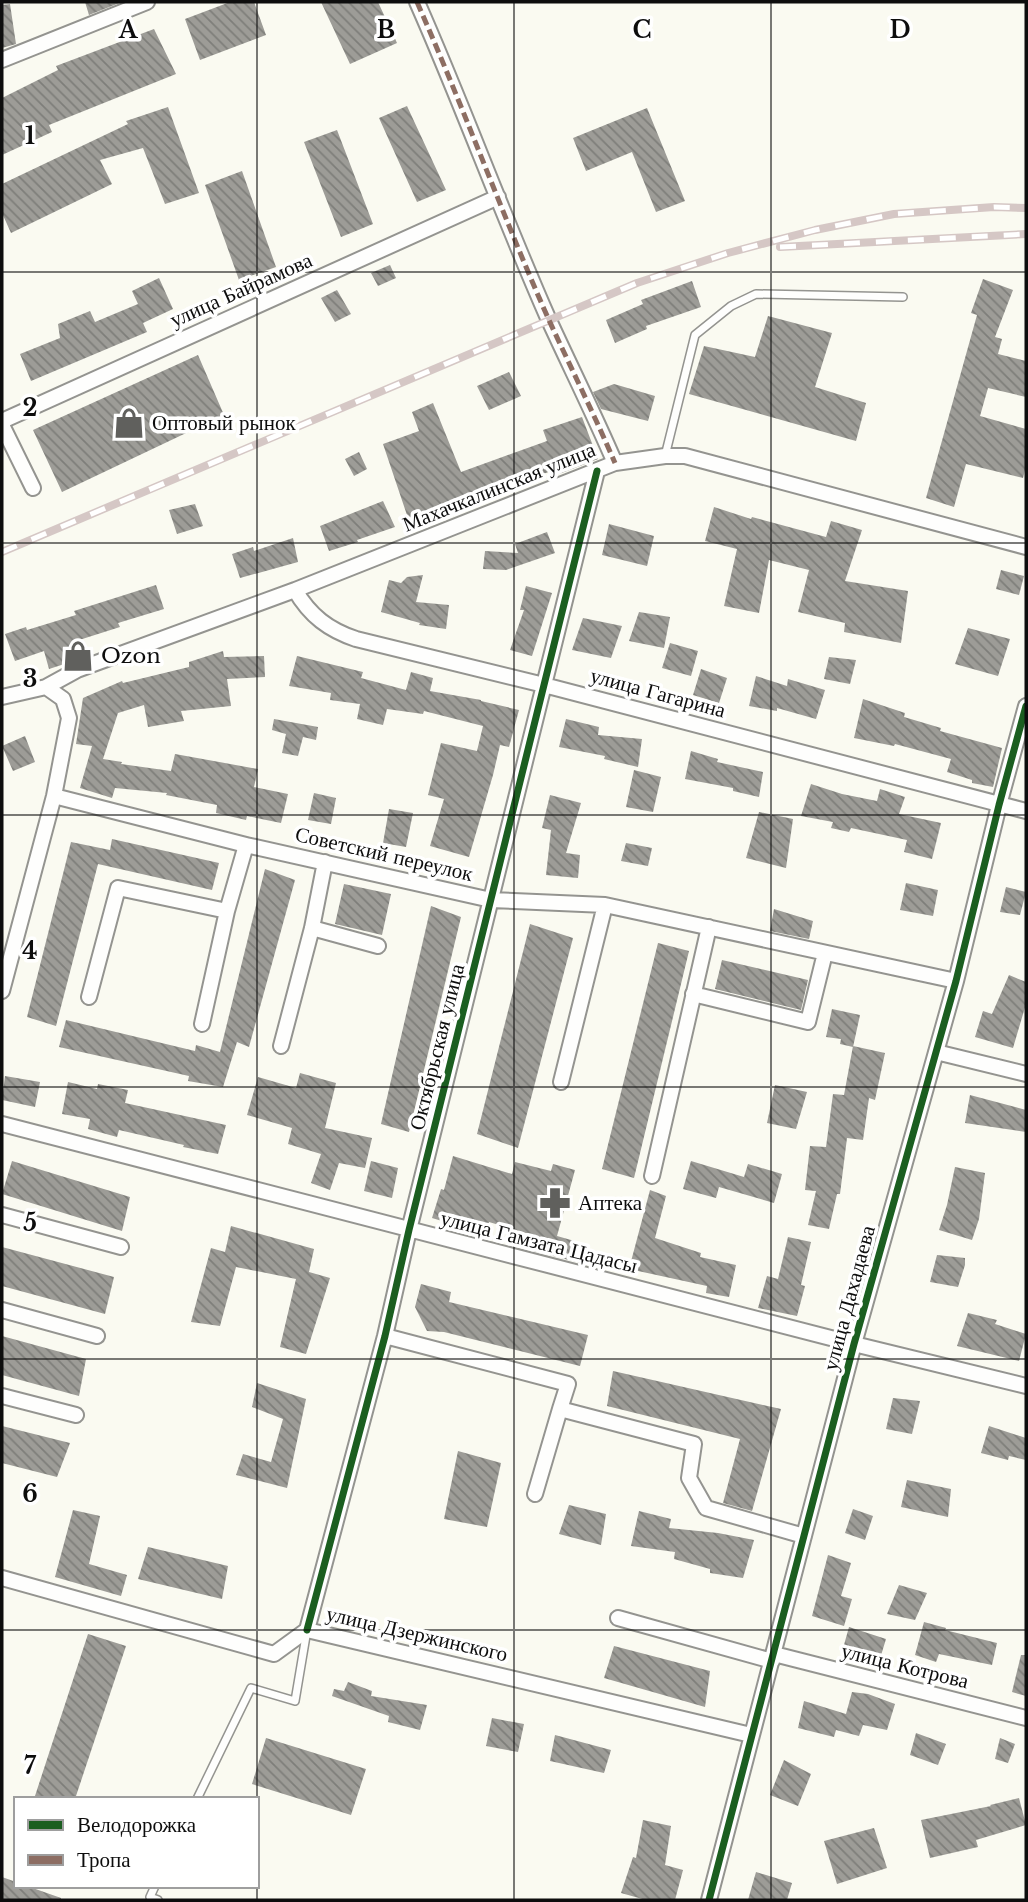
<svg xmlns="http://www.w3.org/2000/svg" width="1028" height="1902" viewBox="0 0 1028 1902" font-family="'Libre Baskerville',serif">
  <style>
    .building { fill: url(#building-back-hatch) }
    .lines { fill: none; stroke-linecap: round; stroke-linejoin: round }
    .lane-casing { stroke: #949490; stroke-width: 10 }
    .street-casing { stroke: #949490; stroke-width: 18 }
    .lane { stroke: #fefefd; stroke-width: 7 }
    .street { stroke: #fefefd; stroke-width: 14 }
    .rail-casing { stroke: #d5c7c5; stroke-width: 8 }
    .rail { stroke: #fff; stroke-width: 5; stroke-dasharray: 16; stroke-linecap: butt }
    .quiet { stroke: #8d6e63; stroke-width: 5; stroke-dasharray: 10 5; stroke-linecap: butt }
    .cycleway-casing { stroke: #fff; stroke-width: 11 }
    .cycleway { stroke: #1b5e20; stroke-width: 7 }
    .grid { fill: none; stroke: #0d0d0d; stroke-width: 2; stroke-opacity: 0.55 }
    .labels { text-anchor: middle; stroke-width: 7; stroke-linejoin: round; paint-order: stroke }
    .street-label { font-size: 21px; fill: #0d0d0d; stroke: #fff }
    .poi-label { font-size: 21px; fill: #0d0d0d; stroke: #fff; text-anchor: start }
    .grid-label { font-size: 23px; text-anchor: middle; font-weight: bold; fill: #0d0d0d; stroke: #fff; stroke-width: 7; stroke-linejoin: round; paint-order: stroke }
  </style>
  <defs>
    <pattern id="building-back-hatch" width="6" height="6" patternUnits="userSpaceOnUse" patternTransform="scale(1.75)"><rect width="6" height="6" fill="#9d9c97"/><path d="M-1 5l2 2M0 0l6 6M5-1l2 2" fill="none" stroke="#7e7e7a"/></pattern>
  </defs>
  <rect width="100%" height="100%" fill="#fafaf1"/>
  <path class="building" d="M85 2H122L89 15Z
    M230 2H254L266 35 200 60 185 19Z
    M321 2H378L397 43 350 64Z
    M10 4 16 44 2 48V5Z
    M154 29 176 74 49 125 52 132 2 155V98L58 70 56 66Z
    M407 106 446 190 417 202 379 118Z
    M168 107 199 193 165 204 143 148 100 160 112 184 11 233 2 213V184L128 124 126 121Z
    M647 108 685 201 656 212 632 152 586 171 573 138Z
    M337 130 373 224 341 237 304 142Z
    M242 171 276 267 239 280 205 185Z
    M390 265 396 278 378 286 371 273Z
    M159 278 173 309 143 323 147 332 31 381 20 354 60 338 58 324 90 311 95 322 138 304 132 291Z
    M983 279 1013 290 995 337 1002 339 998 354 1026 361V397L988 388 980 416 1026 429V466L1023 478 966 464 954 507 926 498 977 315 971 313Z
    M692 281 701 307 646 326 647 329 615 343 606 320 643 304 641 300Z
    M337 290 351 314 335 322 321 298Z
    M768 316 832 333 815 387 866 403 856 441 689 394 704 346 755 357Z
    M198 355 224 415 62 492 33 430Z
    M509 372 521 396 489 410 477 386Z
    M614 384 655 396 648 421 601 409 593 392Z
    M433 403 461 472 547 441 543 430 582 417 598 459 559 474 557 469 409 521 383 444 419 431 412 412Z
    M359 452 367 469 354 476 345 459Z
    M383 501 395 527 357 540 358 542 329 551 320 526Z
    M195 504 203 526 177 534 169 510Z
    M714 507 751 519 752 517 826 537 831 521 862 530 845 581 908 591 901 643 844 632 845 623 798 612 809 570 769 560 759 613 724 606 737 549 705 541Z
    M609 524 654 536 647 566 602 555Z
    M547 532 555 553 506 570 483 569 485 551 518 553 515 544Z
    M293 538 298 562 240 578 232 554 253 547 254 551Z
    M1001 570 1024 576 1019 595 996 589Z
    M423 575 416 602 449 605 446 629 419 625 420 623 381 612 389 580 401 583 407 577Z
    M156 585 164 609 118 623 120 627 76 641 83 658 49 669 44 651 15 661 5 634 26 627 27 630 76 615 74 611Z
    M526 586 552 593 532 656 510 650 524 610H520Z
    M639 612 670 617 664 648 629 641Z
    M583 618 622 626 611 658 572 650Z
    M968 628 1010 639 998 676 955 664Z
    M670 643 698 651 691 676 662 668Z
    M223 651 224 657 264 656 265 677 227 679 231 706 181 711 184 721 148 727 144 705 118 713 103 759 122 762 121 764 171 771 175 754 258 769 254 787 288 794 281 823 247 816 246 820 216 813 217 805 166 795 167 793 115 788 112 798 80 788 92 746 76 744 83 698 122 681 123 683 189 667V662Z
    M297 656 363 672 361 678 406 690 411 672 433 678 430 691 481 700V701L519 710 509 747 500 745 493 775 469 857 430 846 444 799 428 795 441 743 477 751 483 726 424 711 423 714 387 709 383 725 357 719 360 704 330 700 331 693 289 686Z
    M829 657 856 660 850 684 824 679Z
    M701 669 727 678 719 703 693 695Z
    M756 676 787 686 788 679 825 690 816 719 777 708V711L749 706Z
    M863 699 905 713 904 717 941 728 940 731 1002 748 993 787 972 783V780L947 772 951 759 895 744 894 746 854 738Z
    M274 719 318 727 316 740 303 737 298 756 282 753 286 734 272 730Z
    M566 719 599 727 598 735 642 739 638 767 604 759 605 756 559 747Z
    M25 736 35 762 13 771 2 746Z
    M691 751 718 759 717 762 763 772 759 797 733 791V788L685 779Z
    M634 770 661 777 653 812 626 807Z
    M811 784 842 794 877 801 880 789 905 797 899 814 941 823 932 859 904 852 907 840 851 828 849 832 831 828 833 822 801 816Z
    M314 793 336 798 331 824 308 820Z
    M550 795 581 803 566 853 580 855 578 878 546 875 551 830 542 828Z
    M389 809 413 813 406 847 383 843Z
    M759 812 793 819 786 868 746 858Z
    M112 839 219 863 212 890 98 864 56 1026 27 1017 71 842 110 850Z
    M626 843 652 848 648 866 621 861Z
    M265 869 295 880 249 1047 237 1042 223 1087 188 1081 189 1076 59 1047 66 1020 195 1051 196 1045 220 1052Z
    M906 883 938 890 933 916 900 910Z
    M344 884 391 894 382 935 335 924Z
    M1006 887 1026 892 1020 915 1000 912Z
    M431 906 461 917 409 1132 381 1124Z
    M774 909 813 921 809 939 770 931Z
    M530 924 573 938 518 1148 477 1134Z
    M658 943 689 951 634 1178 602 1169Z
    M722 960 808 980 801 1010 715 989Z
    M1009 975 1026 982V1004L1013 1048 975 1037 983 1011 992 1014Z
    M832 1009 860 1015 853 1047 840 1044 841 1039 826 1037Z
    M853 1046 885 1053 875 1100 869 1098 863 1140 847 1138 840 1194H837L829 1229 808 1225 816 1191 805 1190 810 1146 826 1147 833 1094 844 1095Z
    M300 1073 336 1083 325 1128 372 1138 365 1168 339 1163 330 1190 311 1183 321 1154 288 1144 292 1128 247 1115 258 1077 296 1088Z
    M5 1076 40 1082 35 1107 2 1100Z
    M68 1082 97 1089 98 1084 128 1090 125 1103 226 1125 218 1154 183 1147 184 1145 119 1130 117 1137 88 1129 90 1119 62 1114Z
    M775 1085 807 1092 796 1129 767 1123Z
    M970 1095 1026 1110V1132L965 1123Z
    M453 1156 512 1174 515 1162 551 1171 553 1164 575 1170 557 1236 585 1244 581 1263 533 1251 536 1236 489 1222 485 1234 432 1218 441 1189 444 1190Z
    M12 1161 130 1197 122 1231 2 1194Z
    M371 1161 398 1168 392 1198 364 1191Z
    M691 1161 744 1177 748 1164 782 1174 774 1203 719 1187 716 1198 683 1189Z
    M955 1167 985 1173 979 1219 972 1240 939 1230 947 1205Z
    M650 1190 666 1196 655 1238 701 1253 700 1257 736 1265 729 1297 706 1293 707 1286 629 1269Z
    M231 1226 314 1249 309 1272 330 1278 306 1354 280 1347 296 1279 236 1267 220 1326 191 1322 211 1248 225 1252Z
    M788 1237 811 1242 801 1285 805 1286 797 1316 758 1308 767 1276 778 1279Z
    M2 1247 114 1277 105 1314 2 1286Z
    M937 1255 965 1258V1265L958 1287 930 1282Z
    M421 1284 451 1292 449 1302 588 1335 580 1366 444 1332 427 1331 415 1307Z
    M968 1313 997 1320 995 1324 1026 1334 1019 1361 957 1346Z
    M2 1336 86 1359 79 1396 2 1375Z
    M613 1371 781 1409 752 1511 723 1503 740 1439 607 1406Z
    M257 1383 306 1399 287 1488 236 1475 243 1454 271 1462 283 1419 252 1407Z
    M893 1398 920 1401 912 1434 886 1429Z
    M2 1426 70 1443 57 1477 2 1463Z
    M989 1426 1026 1438V1460L1009 1456 1008 1460 981 1453Z
    M458 1451 501 1463 487 1527 444 1519Z
    M907 1480 951 1489 948 1517 901 1507Z
    M569 1505 606 1514 601 1545 559 1534Z
    M853 1509 873 1516 865 1540 845 1533Z
    M73 1510 100 1516 89 1564 127 1575 121 1596 55 1577Z
    M639 1511 671 1519 669 1528 718 1533 754 1540 743 1578 710 1573V1569L674 1559 675 1552 631 1546Z
    M148 1547 228 1566 222 1599 138 1579Z
    M828 1555 851 1563 841 1596 852 1599 844 1626 812 1616Z
    M899 1585 927 1593 915 1620 887 1614Z
    M924 1622 946 1628 945 1630 997 1643 992 1665 939 1654 936 1662 915 1655Z
    M849 1627 886 1639 879 1662 842 1652Z
    M88 1634 126 1646 75 1799H34Z
    M614 1646 710 1671 705 1707 604 1678Z
    M1021 1655H1026V1696L1012 1692Z
    M348 1682 372 1691 371 1696 427 1705 420 1730 388 1722 389 1716 332 1696 334 1689 344 1691Z
    M852 1692 868 1694 895 1704 887 1730 863 1725 859 1736 836 1730 834 1737 798 1728 804 1701 846 1714Z
    M492 1718 524 1724 518 1752 486 1746Z
    M916 1733 946 1744 938 1765 910 1755Z
    M555 1735 611 1750 604 1773 550 1761Z
    M266 1738 366 1769 351 1815 252 1784Z
    M1000 1738 1015 1744 1008 1763 995 1759Z
    M784 1760 811 1774 798 1806 770 1795Z
    M1019 1798 1026 1825 976 1840 978 1847 930 1858 921 1820 991 1806 990 1805Z
    M643 1820 671 1826 665 1865 683 1870 675 1900H646L621 1893 633 1857 636 1858Z
    M874 1828 887 1868 837 1884 824 1841Z
    M756 1872 792 1883 787 1900H748Z
    M2 1877 16 1882V1886H27L61 1898V1900H2Z"/>
  <g class="lines">
    <defs>
      <path id="lane" d="M665 456 695 335 731 306 756 294 903 297
        M197 1799 251 1688 295 1701 307 1630
        M155 1886 150 1897 158 1900"/>
      <path id="street" d="M417 2C463 106 502 214 548 318 570 366 594 414 615 463
        M2 60 147 2
        M2 421 498 197
        M2 425 33 488
        M295 590C310 616 329 630 356 639L544 685 1026 811
        M2 697 46 687 77 670 295 590 615 463 665 456H685L1026 547
        M54 796 246 845 491 900 605 905 956 981
        M312 928 378 946
        M2 991 54 796 69 718 63 699 46 687
        M693 994 808 1022 825 953
        M89 997 118 888 227 911
        M202 1024 227 911 246 845
        M281 1046 312 928 325 862
        M936 1052 1026 1074
        M561 1082 605 905
        M2 1124 854 1344 1026 1386
        M652 1176 709 927
        M2 1215 121 1247
        M2 1310 97 1336
        M385 1336 568 1384 560 1409 694 1444 689 1478 706 1508 804 1536
        M2 1396 76 1415
        M535 1494 560 1409
        M2 1578 274 1654 307 1630 751 1735
        M618 1618 772 1661
        M307 1630 385 1336 409 1230 597 471
        M774 1654 1026 1718
        M709 1900 854 1344 956 981 999 805 1026 706"/>
    </defs>
    <use href="#lane" class="lane-casing"/>
    <use href="#street" class="street-casing"/>
    <use href="#lane" class="lane"/>
    <use href="#street" class="street"/>
    <defs>
      <path id="rail" d="M780 247 1026 234
        M2 552 637 283 728 253 815 230 894 214 994 207 1026 208"/>
    </defs>
    <use href="#rail" class="rail-casing"/>
    <use href="#rail" class="rail"/>
    <path class="quiet" d="M417 2C463 106 502 214 548 318 570 366 594 414 615 463"/>
    <defs>
      <path id="cycleway" d="M307 1630 385 1336 409 1230 597 471
        M709 1900 854 1344 956 981 999 805 1026 706"/>
    </defs>
    <use href="#cycleway" class="cycleway-casing"/>
    <use href="#cycleway" class="cycleway"/>
  </g>
  <path class="grid" d="M257 2V1799M514 2V1900M771 2V1900M2 272H1026M2 543H1026M2 815H1026M2 1087H1026M2 1359H1026M2 1630H1026M257 1886V1900"/>
  <defs>
    <symbol id="shop-bare" viewBox="-9 -9 18 18"><path d="M-5-2.5h2.3a2.7 3.5 0 0 1 5.4 0H5L5.5 6h-11ZM-1.5-2.5h3a1.5 2.3 0 0 0-3 0Z" fill="#60605d" stroke="#fff" stroke-width="2.5" paint-order="stroke"/></symbol>
    <symbol id="pharmacy-bare" viewBox="-9 -9 18 18"><path d="M-2-6h4v4h4v4h-4v4h-4v-4h-4v-4h4Z" fill="#60605d" stroke="#fff" stroke-width="2.5" paint-order="stroke"/></symbol>
  </defs>
  <g fill-rule="evenodd">
    <use href="#shop-bare" x="107" y="401" width="44" height="44"/>
    <use href="#shop-bare" x="56" y="634" width="44" height="44"/>
    <use href="#pharmacy-bare" x="533" y="1181" width="44" height="44"/>
  </g>
  <g class="labels">
    <g class="street-label">
      <text transform="translate(241 290) rotate(-24)" y="7">улица Байрамова</text>
      <text transform="translate(499 487) rotate(-22)" y="7">Махачкалинская улица</text>
      <text transform="translate(658 693) rotate(15)" y="7">улица Гагарина</text>
      <text transform="translate(384 854) rotate(13)" y="7">Советский переулок</text>
      <text transform="translate(437 1047) rotate(-76)" y="7">Октябрьская улица</text>
      <text transform="translate(539 1242) rotate(14)" y="7">улица Гамзата Цадасы</text>
      <text transform="translate(849 1298) rotate(-75)" y="7">улица Дахадаева</text>
      <text transform="translate(417 1634) rotate(13)" y="7">улица Дзержинского</text>
      <text transform="translate(905 1666) rotate(14)" y="7">улица Котрова</text>
    </g>
    <g class="poi-label">
      <text x="152" y="430">Оптовый рынок</text>
      <text x="101" y="663">Ozon</text>
      <text x="578" y="1210">Аптека</text>
    </g>
  </g>
  <g class="grid-label">
    <text x="128" y="38">A</text>
    <text x="386" y="38">B</text>
    <text x="642" y="38">C</text>
    <text x="900" y="38">D</text>
    <text x="30" y="144">1</text>
    <text x="30" y="416">2</text>
    <text x="30" y="687">3</text>
    <text x="30" y="959">4</text>
    <text x="30" y="1231">5</text>
    <text x="30" y="1502">6</text>
    <text x="30" y="1774">7</text>
  </g>
  <rect width="1028" height="1902" fill="none" stroke="#0d0d0d" stroke-width="7"/>
  <rect x="14" y="1797" width="245" height="91" fill="#ffffff" stroke="#9e9e9e" stroke-width="2"/>
  <rect x="28" y="1820" width="35" height="10" fill="#1b5e20" stroke="#9e9e9e" stroke-width="2"/>
  <text x="77" y="1832" font-size="21" fill="#0d0d0d">Велодорожка</text>
  <rect x="28" y="1855" width="35" height="10" fill="#8d6e63" stroke="#9e9e9e" stroke-width="2"/>
  <text x="77" y="1867" font-size="21" fill="#0d0d0d">Тропа</text>
</svg>
